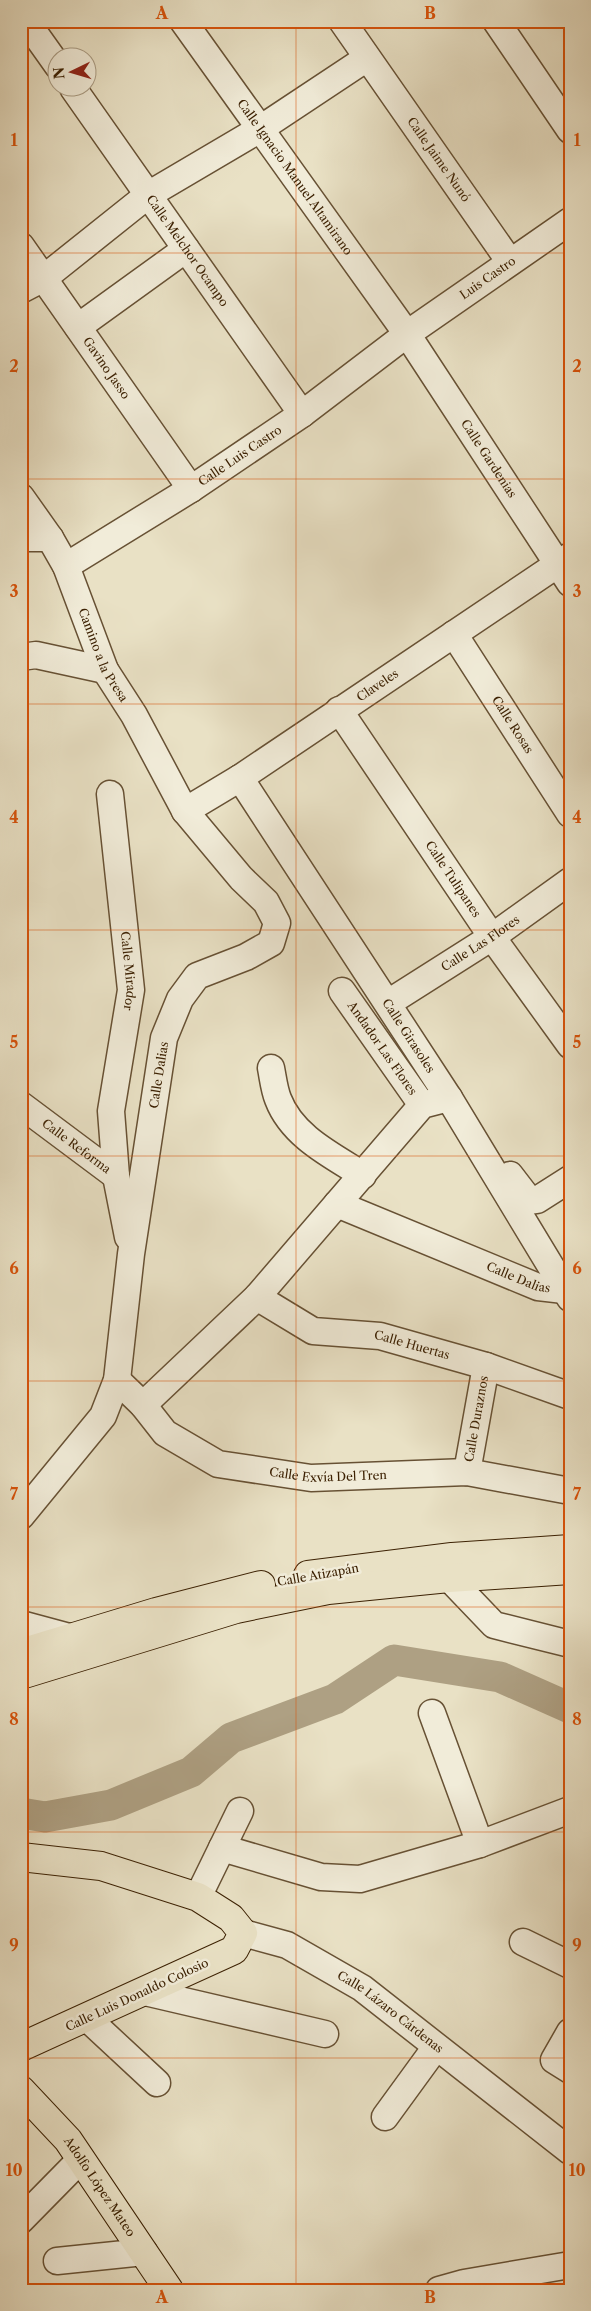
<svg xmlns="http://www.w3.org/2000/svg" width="591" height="2311" viewBox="0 0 591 2311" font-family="'Libre Caslon Text',serif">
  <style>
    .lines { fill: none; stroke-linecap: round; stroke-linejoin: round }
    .river { stroke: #aea083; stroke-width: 31 }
    .minor-casing { stroke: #675134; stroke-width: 29 }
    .major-casing { stroke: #3c2103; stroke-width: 30 }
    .minor { stroke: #f1ecd9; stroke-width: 26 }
    .major { stroke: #e9e1c5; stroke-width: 28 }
    .grid { fill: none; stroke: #d7530b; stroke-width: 1; stroke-opacity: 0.55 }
    .labels { text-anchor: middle; stroke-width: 5; stroke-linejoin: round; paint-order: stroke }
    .street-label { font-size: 12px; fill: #3c2103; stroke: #f1ecd9 }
    .neatline { fill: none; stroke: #d7530b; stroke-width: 2 }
    .grid-label { font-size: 16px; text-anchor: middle; font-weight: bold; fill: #d7530b }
  </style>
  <rect width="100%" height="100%" fill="#e9e1c5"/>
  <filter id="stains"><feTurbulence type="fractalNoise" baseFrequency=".004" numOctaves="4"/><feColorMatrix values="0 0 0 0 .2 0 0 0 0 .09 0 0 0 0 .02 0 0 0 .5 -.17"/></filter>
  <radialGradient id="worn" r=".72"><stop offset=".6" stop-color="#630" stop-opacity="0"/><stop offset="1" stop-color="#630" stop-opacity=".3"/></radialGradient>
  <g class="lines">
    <path class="river" d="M21 1813 45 1817 111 1805 191 1772 231 1738 335 1699 394 1660 500 1677 570 1708"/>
    <defs>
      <g id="minor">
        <path d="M26 21 58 66"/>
        <path id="s1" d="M183 21 407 334 570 583"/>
        <path id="s2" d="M342 21 510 262"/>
        <path d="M496 21 570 130"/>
        <path id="s3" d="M73 88 302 414"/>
        <path id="s4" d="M21 246 191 489"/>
        <path d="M21 290 44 278 148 195 260 129 367 58"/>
        <path d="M78 327 186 249"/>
        <path id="s5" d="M21 497 50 538 66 566 105 670 134 715 185 811 241 878 266 902 277 923 271 943 246 957 197 976 180 999 164 1038 131 1254 117 1380 103 1416 21 1516"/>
        <path d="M21 538H50"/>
        <path id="s6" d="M66 566 191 489 302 414 407 334 570 221"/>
        <path id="s7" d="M454 634 570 814"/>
        <path d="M21 657 36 655 105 670"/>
        <path id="s8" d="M339 710 492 937 570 1045"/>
        <path id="s9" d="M240 778 449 1098 570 1298"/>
        <path id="s10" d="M110 794 131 990 111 1111 116 1176 128 1237"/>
        <path id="s11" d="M185 811 240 778 570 556"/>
        <path id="s12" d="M342 991 422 1105"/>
        <path id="s13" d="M388 1003 492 937 570 881"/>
        <path d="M271 1068C273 1078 274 1089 278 1099 292 1136 331 1155 363 1175"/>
        <path id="s14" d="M21 1105 116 1176"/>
        <path d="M510 1175 530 1201 537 1200 570 1179"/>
        <path id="s15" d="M337 1204 538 1287 564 1290"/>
        <path id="s16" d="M257 1297 313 1331 380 1336 486 1366 570 1396"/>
        <path id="s17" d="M117 1380 143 1405 165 1433 218 1464 311 1478 467 1472 570 1491"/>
        <path d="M143 1405 257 1297 422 1105 449 1098"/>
        <path id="s18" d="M467 1472 486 1366"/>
        <path d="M449 1578 494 1625 570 1644"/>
        <path d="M21 1624 73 1638"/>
        <path d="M432 1713 480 1844"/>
        <path d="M222 1848 321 1877 360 1879 480 1844 570 1810"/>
        <path d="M198 1897 240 1811"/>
        <path id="s19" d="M243 1933 287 1945 362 1988 570 2151"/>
        <path d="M523 1942 570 1965"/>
        <path d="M145 1992 325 2034"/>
        <path d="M87 2018 157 2083"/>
        <path d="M570 2032 554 2060 570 2070"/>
        <path d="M385 2117 436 2047"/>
        <path d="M21 2220 81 2159"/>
        <path d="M57 2261 144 2252"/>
        <path d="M439 2290 464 2283 570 2265"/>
      </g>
      <g id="major">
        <path d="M308 1575 452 1557 570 1549"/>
        <path d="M21 1653 156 1612 261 1585"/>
        <path d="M21 1675 236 1609 328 1590 449 1578 570 1570"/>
        <path d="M21 1857 101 1866 198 1897 231 1918 243 1933 234 1950 21 2047"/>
        <path id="s20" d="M21 2090 68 2140 169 2290"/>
      </g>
    </defs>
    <use href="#minor" class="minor-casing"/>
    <use href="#major" class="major-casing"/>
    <use href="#minor" class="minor"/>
    <use href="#major" class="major"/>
  </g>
  <path class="grid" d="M296 21V2290M21 253H570M21 479H570M21 704H570M21 930H570M21 1156H570M21 1381H570M21 1607H570M21 1832H570M21 2058H570"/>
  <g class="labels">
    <g class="street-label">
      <text dy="4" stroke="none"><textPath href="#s2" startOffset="169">Calle Jaime Nunó</textPath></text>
      <text dy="4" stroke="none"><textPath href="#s1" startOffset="192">Calle Ignacio Manuel Altamirano</textPath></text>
      <text dy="4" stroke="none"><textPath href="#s3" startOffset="199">Calle Melchor Ocampo</textPath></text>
      <text dy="4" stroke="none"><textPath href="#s6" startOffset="511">Luis Castro</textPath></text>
      <text dy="4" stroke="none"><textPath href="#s4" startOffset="149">Gavino Jasso</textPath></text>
      <text dy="4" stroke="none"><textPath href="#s6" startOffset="206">Calle Luis Castro</textPath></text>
      <text dy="4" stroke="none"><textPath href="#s1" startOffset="534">Calle Gardenias</textPath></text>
      <text dy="4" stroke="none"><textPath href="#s5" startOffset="179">Camino a la Presa</textPath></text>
      <text dy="4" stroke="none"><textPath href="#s11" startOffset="230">Claveles</textPath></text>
      <text dy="4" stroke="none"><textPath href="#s7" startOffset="108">Calle Rosas</textPath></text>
      <text dy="4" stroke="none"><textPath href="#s8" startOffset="204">Calle Tulipanes</textPath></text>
      <text dy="4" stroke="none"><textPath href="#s13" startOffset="110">Calle Las Flores</textPath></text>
      <text dy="4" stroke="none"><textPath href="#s10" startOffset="178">Calle Mirador</textPath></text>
      <text dy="4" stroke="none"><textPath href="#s9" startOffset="308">Calle Girasoles</textPath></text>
      <text dy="4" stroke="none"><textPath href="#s12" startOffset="70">Andador Las Flores</textPath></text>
      <text transform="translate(159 1075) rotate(-81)" y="4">Calle Dalias</text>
      <text dy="4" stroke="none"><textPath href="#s14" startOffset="69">Calle Reforma</textPath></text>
      <text dy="4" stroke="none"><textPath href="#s15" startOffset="196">Calle Dalias</textPath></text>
      <text dy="4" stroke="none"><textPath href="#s16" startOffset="166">Calle Huertas</textPath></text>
      <text dy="4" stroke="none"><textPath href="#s18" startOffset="54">Calle Duraznos</textPath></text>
      <text dy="4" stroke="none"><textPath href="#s17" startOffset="244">Calle Exvía Del Tren</textPath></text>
      <text transform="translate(318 1575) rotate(-10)" y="4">Calle Atizapán</text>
      <text transform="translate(137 1995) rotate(-25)" y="4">Calle Luis Donaldo Colosio</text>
      <text dy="4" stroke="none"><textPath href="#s19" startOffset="169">Calle Lázaro Cárdenas</textPath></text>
      <text dy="4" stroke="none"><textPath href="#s20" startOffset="125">Adolfo López Mateo</textPath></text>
    </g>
  </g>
  <rect width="591" height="2311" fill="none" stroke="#e9e1c5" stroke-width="55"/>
  <g transform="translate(72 72) rotate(265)"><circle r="24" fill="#f1ecd9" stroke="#a99b83"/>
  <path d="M0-4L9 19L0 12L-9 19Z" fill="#8f2418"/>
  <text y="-8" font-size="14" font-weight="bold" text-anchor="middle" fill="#3c2103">N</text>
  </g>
  <rect x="28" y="28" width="536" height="2256" class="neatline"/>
  <g class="grid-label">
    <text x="162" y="19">A</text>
    <text x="430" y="19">B</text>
    <text x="14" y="146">1</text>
    <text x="577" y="146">1</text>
    <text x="14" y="372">2</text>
    <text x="577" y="372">2</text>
    <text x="14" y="597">3</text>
    <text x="577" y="597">3</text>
    <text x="14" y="823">4</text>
    <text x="577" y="823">4</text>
    <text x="14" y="1048">5</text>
    <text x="577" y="1048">5</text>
    <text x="14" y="1274">6</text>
    <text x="577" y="1274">6</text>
    <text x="14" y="1500">7</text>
    <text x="577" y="1500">7</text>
    <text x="14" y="1725">8</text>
    <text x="577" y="1725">8</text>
    <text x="14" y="1951">9</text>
    <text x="577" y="1951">9</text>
    <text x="14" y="2176">10</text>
    <text x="577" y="2176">10</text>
    <text x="162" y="2303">A</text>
    <text x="430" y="2303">B</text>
  </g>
  <rect width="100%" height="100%" filter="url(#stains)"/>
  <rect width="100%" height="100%" fill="url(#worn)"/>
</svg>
